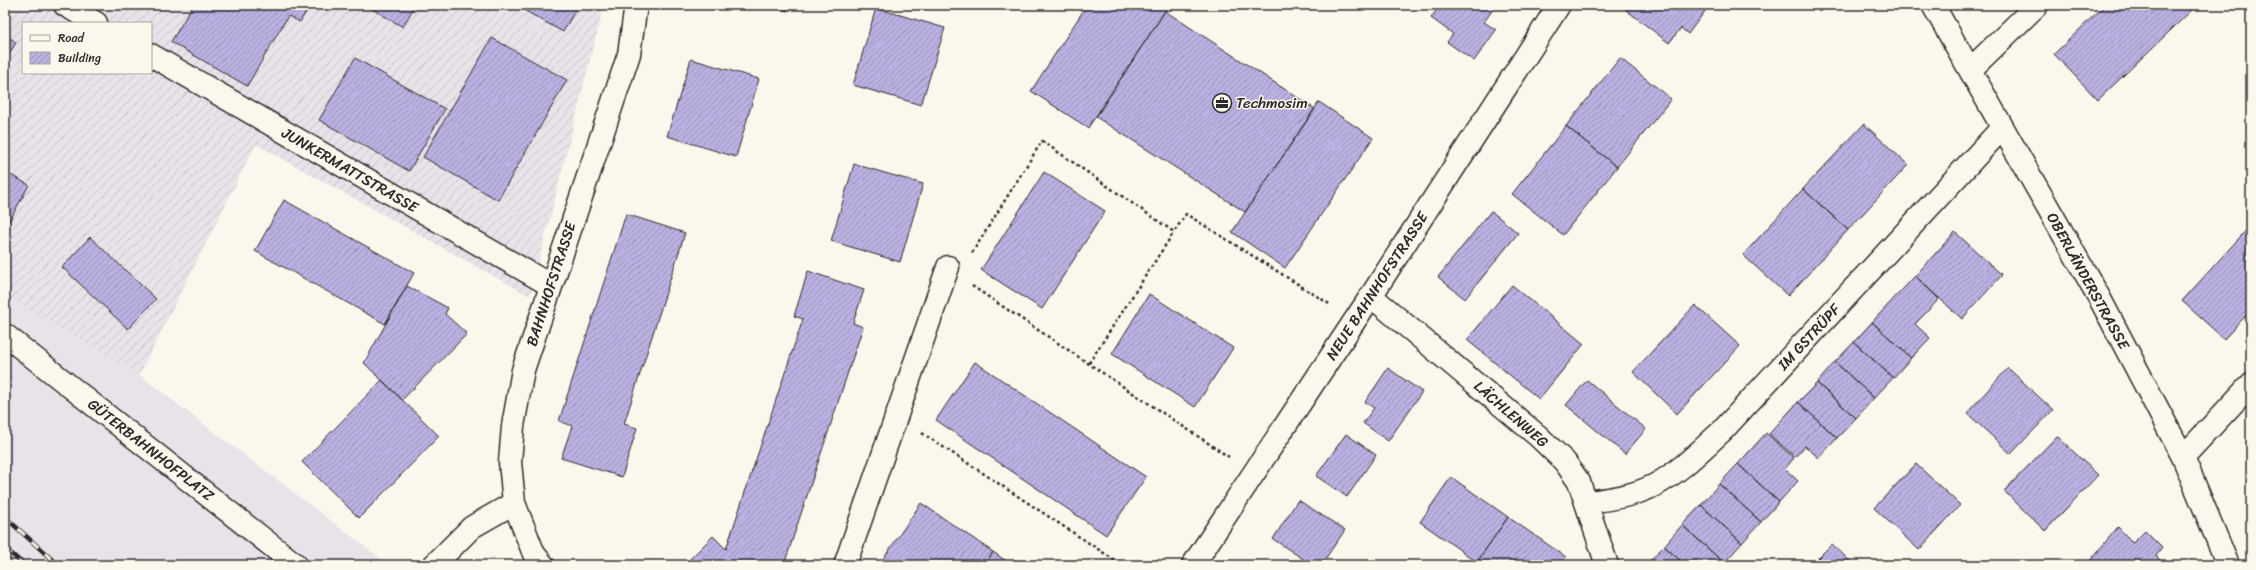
<svg xmlns="http://www.w3.org/2000/svg" width="2256" height="570" viewBox="0 0 2256 570" font-family="Sriracha,sans-serif">
  <style>
    .built { fill: #e8e2e9 }
    .industrial { fill: url(#industrial-furrows); fill-rule: evenodd }
    .building { fill: url(#building-hatch); stroke: #2b2b2b }
    .lines { fill: none; stroke-linecap: round; stroke-linejoin: round }
    .minor-casing { stroke: #2b2b2b; stroke-width: 25 }
    .path { stroke: #2b2b2b; stroke-width: 2.5; stroke-dasharray: 3 3; stroke-linecap: butt }
    .minor { stroke: #fbf7ec; stroke-width: 22 }
    .rail-casing { stroke: #2b2b2b; stroke-width: 4.5 }
    .rail { stroke: #fbf7ec; stroke-width: 3; stroke-dasharray: 9; stroke-linecap: butt }
    .labels { text-anchor: middle; stroke-width: 3; stroke-linejoin: round; paint-order: stroke }
    .poi-label { font-size: 15px; fill: #2b2b2b; stroke: #fbf7ec; text-anchor: start }
    .street-label { font-size: 15px; fill: #2b2b2b; stroke: #fbf7ec }
  </style>
  <defs>
    <pattern id="industrial-furrows" width="10" height="10" patternUnits="userSpaceOnUse"><rect width="10" height="10" fill="#e8e2e9"/><path d="M-1 1l2-2M0 10L10 0M9 11l2-2" fill="none" stroke="#c7c2c8"/></pattern>
    <pattern id="building-hatch" width="6" height="6" patternUnits="userSpaceOnUse"><rect width="6" height="6" fill="#bbb1e2"/><path d="M-1 1l2-2M0 6l6-6M5 7l2-2" fill="none" stroke="#9890b7"/></pattern>
  </defs>
  <rect width="100%" height="100%" fill="#fbf7ec"/>
  <filter id="ink" filterUnits="userSpaceOnUse"><feTurbulence type="fractalNoise" baseFrequency=".025" numOctaves="2"/><feDisplacementMap in="SourceGraphic" scale="8" xChannelSelector="R" yChannelSelector="G"/><feConvolveMatrix kernelMatrix="1 2 1 2 8 2 1 2 1" color-interpolation-filters="sRGB"/></filter>
  <g filter="url(#ink)">
    <path class="built" d="M5 296 139 375 389 565H5Z"/>
    <path class="industrial" d="M5 5H604L530 296 256 144 139 375 5 296ZM23 23H151V73H23Z"/>
    <path class="building" d="M193 5H310L300 22 288 16 247 86 171 42Z
      M365 5H415L403 27Z
      M515 5H578L563 32Z
      M769 5H790L787 11Z
      M1087 5H1169L1088 128 1031 91Z
      M1440 5H1496L1484 22 1496 30 1474 61 1447 42 1453 34 1431 18Z
      M1630 5H1697L1705 11 1688 34 1681 28 1669 43 1626 10Z
      M1697 5H1710L1705 11Z
      M2105 5H2197L2098 100 2054 54Z
      M876 8 945 28 921 105 853 85Z
      M1165 11 1315 109 1245 212 1096 117Z
      M5 35 16 42 5 62Z
      M492 38 567 80 498 200 423 157Z
      M355 58 445 109 409 171 319 120Z
      M1620 58 1671 99 1617 167 1566 126Z
      M691 59 759 79 736 157 667 136Z
      M1319 102 1373 138 1285 268 1232 232Z
      M1864 124 1908 165 1848 230 1803 189Z
      M1566 126 1617 167 1563 235 1512 194Z
      M854 164 923 184 900 262 831 241Z
      M5 172 29 185 5 229Z
      M1044 172 1105 211 1042 309 981 270Z
      M1803 189 1848 230 1788 296 1743 255Z
      M284 200 414 273 385 324 255 251Z
      M1491 211 1518 233 1465 299 1438 277Z
      M626 214 685 233 624 424 637 428 622 477 561 458 572 426 559 421Z
      M2251 225V310L2224 339 2182 301Z
      M1955 232 2002 275 1962 319 1915 276Z
      M5 233 12 237 5 251Z
      M90 237 156 299 128 329 62 267Z
      M808 271 864 290 853 323 863 327 784 565H684L713 536 726 549 803 319 794 316Z
      M1915 276 1939 299 1915 324 1930 338 1911 358 1872 322Z
      M1512 285 1584 344 1539 399 1467 340Z
      M407 286 448 308 445 314 467 334 402 400 364 363Z
      M1149 294 1233 348 1195 407 1112 354Z
      M1695 305 1740 346 1677 414 1633 372Z
      M1872 322 1911 358 1893 378 1854 342Z
      M1854 342 1893 378 1874 398 1835 362Z
      M975 362 1146 477 1106 535 936 420Z
      M1835 362 1874 398 1856 418 1817 383Z
      M1388 368 1422 392 1388 441 1363 423 1374 408 1365 402Z
      M2008 368 2053 410 2011 454 1967 413Z
      M382 380 439 436 359 518 302 462Z
      M1587 380 1646 429 1625 454 1566 405Z
      M1817 383 1856 418 1837 438 1798 402Z
      M1798 402 1837 438 1819 458 1805 446 1795 457 1769 434Z
      M1766 433 1794 458 1785 469 1798 481 1779 502 1738 464Z
      M1346 434 1376 455 1347 497 1316 476Z
      M2057 436 2098 475 2045 531 2004 491Z
      M1738 464 1779 502 1761 522 1719 484Z
      M1916 464 1960 505 1919 550 1874 508Z
      M1451 477 1508 517 1477 562 1420 522Z
      M1719 484 1761 522 1742 543 1701 505Z
      M1298 500 1345 530 1321 565H1312L1273 539Z
      M921 503 993 552 984 565H886L881 562Z
      M1701 505 1742 543 1724 563 1682 525Z
      M1508 517 1566 557 1561 565H1482L1477 562Z
      M1682 525 1724 563 1722 565H1685L1664 546Z
      M2118 527 2133 543 2145 531 2162 548 2156 556 2165 565H2091L2089 562Z
      M1832 544 1854 565H1811Z
      M1664 546 1685 565H1646Z
      M993 552 1012 565H984Z"/>
    <g class="lines">
      <defs>
        <path id="minor" d="M65 5 96 23
          M1933 5 2100 299 2183 457 2228 565
          M151 55 550 285
          M1971 69 2037 5
          M1371 296 1538 436 1565 462 1579 482 1607 565
          M5 335 296 565
          M2183 457 2251 384
          M1587 502C1610 499 1634 496 1655 485 1681 471 1701 450 1722 431L2002 128
          M434 565 472 527 514 503
          M543 565 534 554 514 503 510 462 513 426 523 370 629 54 636 5
          M845 565 948 267
          M1193 565 1371 296 1559 5"/>
      </defs>
      <use href="#minor" class="minor-casing"/>
      <path class="path" d="M972 253 1042 141 1174 232 1186 214 1331 305
        M972 286 1229 457
        M1089 363 1174 232
        M922 433 1122 565"/>
      <use href="#minor" class="minor"/>
      <defs>
        <path id="rail" d="M5 517 58 565
          M5 548 24 565"/>
      </defs>
      <use href="#rail" class="rail-casing"/>
      <use href="#rail" class="rail"/>
    </g>
  </g>
  <defs>
    <symbol id="office-ring" viewBox="-11 -11 22 22"><circle r="9.5" fill="#fbf7ec" stroke="#2b2b2b" stroke-width="1.5"/><path d="M-6-3h4V-5.5h4V-3h4V5H-6ZM-1-4.5V-3h2v-1.5ZM-6 0V1H6V0Z" fill="#2b2b2b"/></symbol>
  </defs>
  <g fill-rule="evenodd">
    <use href="#office-ring" x="1211" y="92" width="22" height="22"/>
  </g>
  <g class="labels">
    <g class="poi-label">
      <text x="1236" y="108">Techmosim</text>
    </g>
    <g class="street-label">
      <text transform="translate(350 170) rotate(30)" y="5">JUNKERMATTSTRASSE</text>
      <text transform="translate(2088 281) rotate(61)" y="5">OBERLÄNDERSTRASSE</text>
      <text transform="translate(551 284) rotate(-72)" y="5">BAHNHOFSTRASSE</text>
      <text transform="translate(1377 286) rotate(-57)" y="5">NEUE BAHNHOFSTRASSE</text>
      <text transform="translate(1809 337) rotate(-47)" y="5">IM GSTRÜPF</text>
      <text transform="translate(1511 414) rotate(41)" y="5">LÄCHLENWEG</text>
      <text transform="translate(151 450) rotate(38)" y="5">GÜTERBAHNHOFPLATZ</text>
    </g>
  </g>
  <rect width="2256" height="570" fill="none" stroke="#fbf7ec" stroke-width="20"/>
  <rect x="10" y="10" width="2236" height="550" fill="none" stroke="#2b2b2b" stroke-width="1.5" filter="url(#ink)"/>
  <rect x="22" y="22" width="130" height="52" fill="#fbf7ec" stroke="#a8a59f"/>
  <rect x="30" y="35" width="20" height="6" fill="#fbf7ec" stroke="#a8a59f"/>
  <text x="58" y="42" font-size="12" fill="#2b2b2b">Road</text>
  <rect x="30" y="52" width="20" height="12" fill="url(#building-hatch)" stroke="#a8a59f"/>
  <text x="58" y="62" font-size="12" fill="#2b2b2b">Building</text>
</svg>
